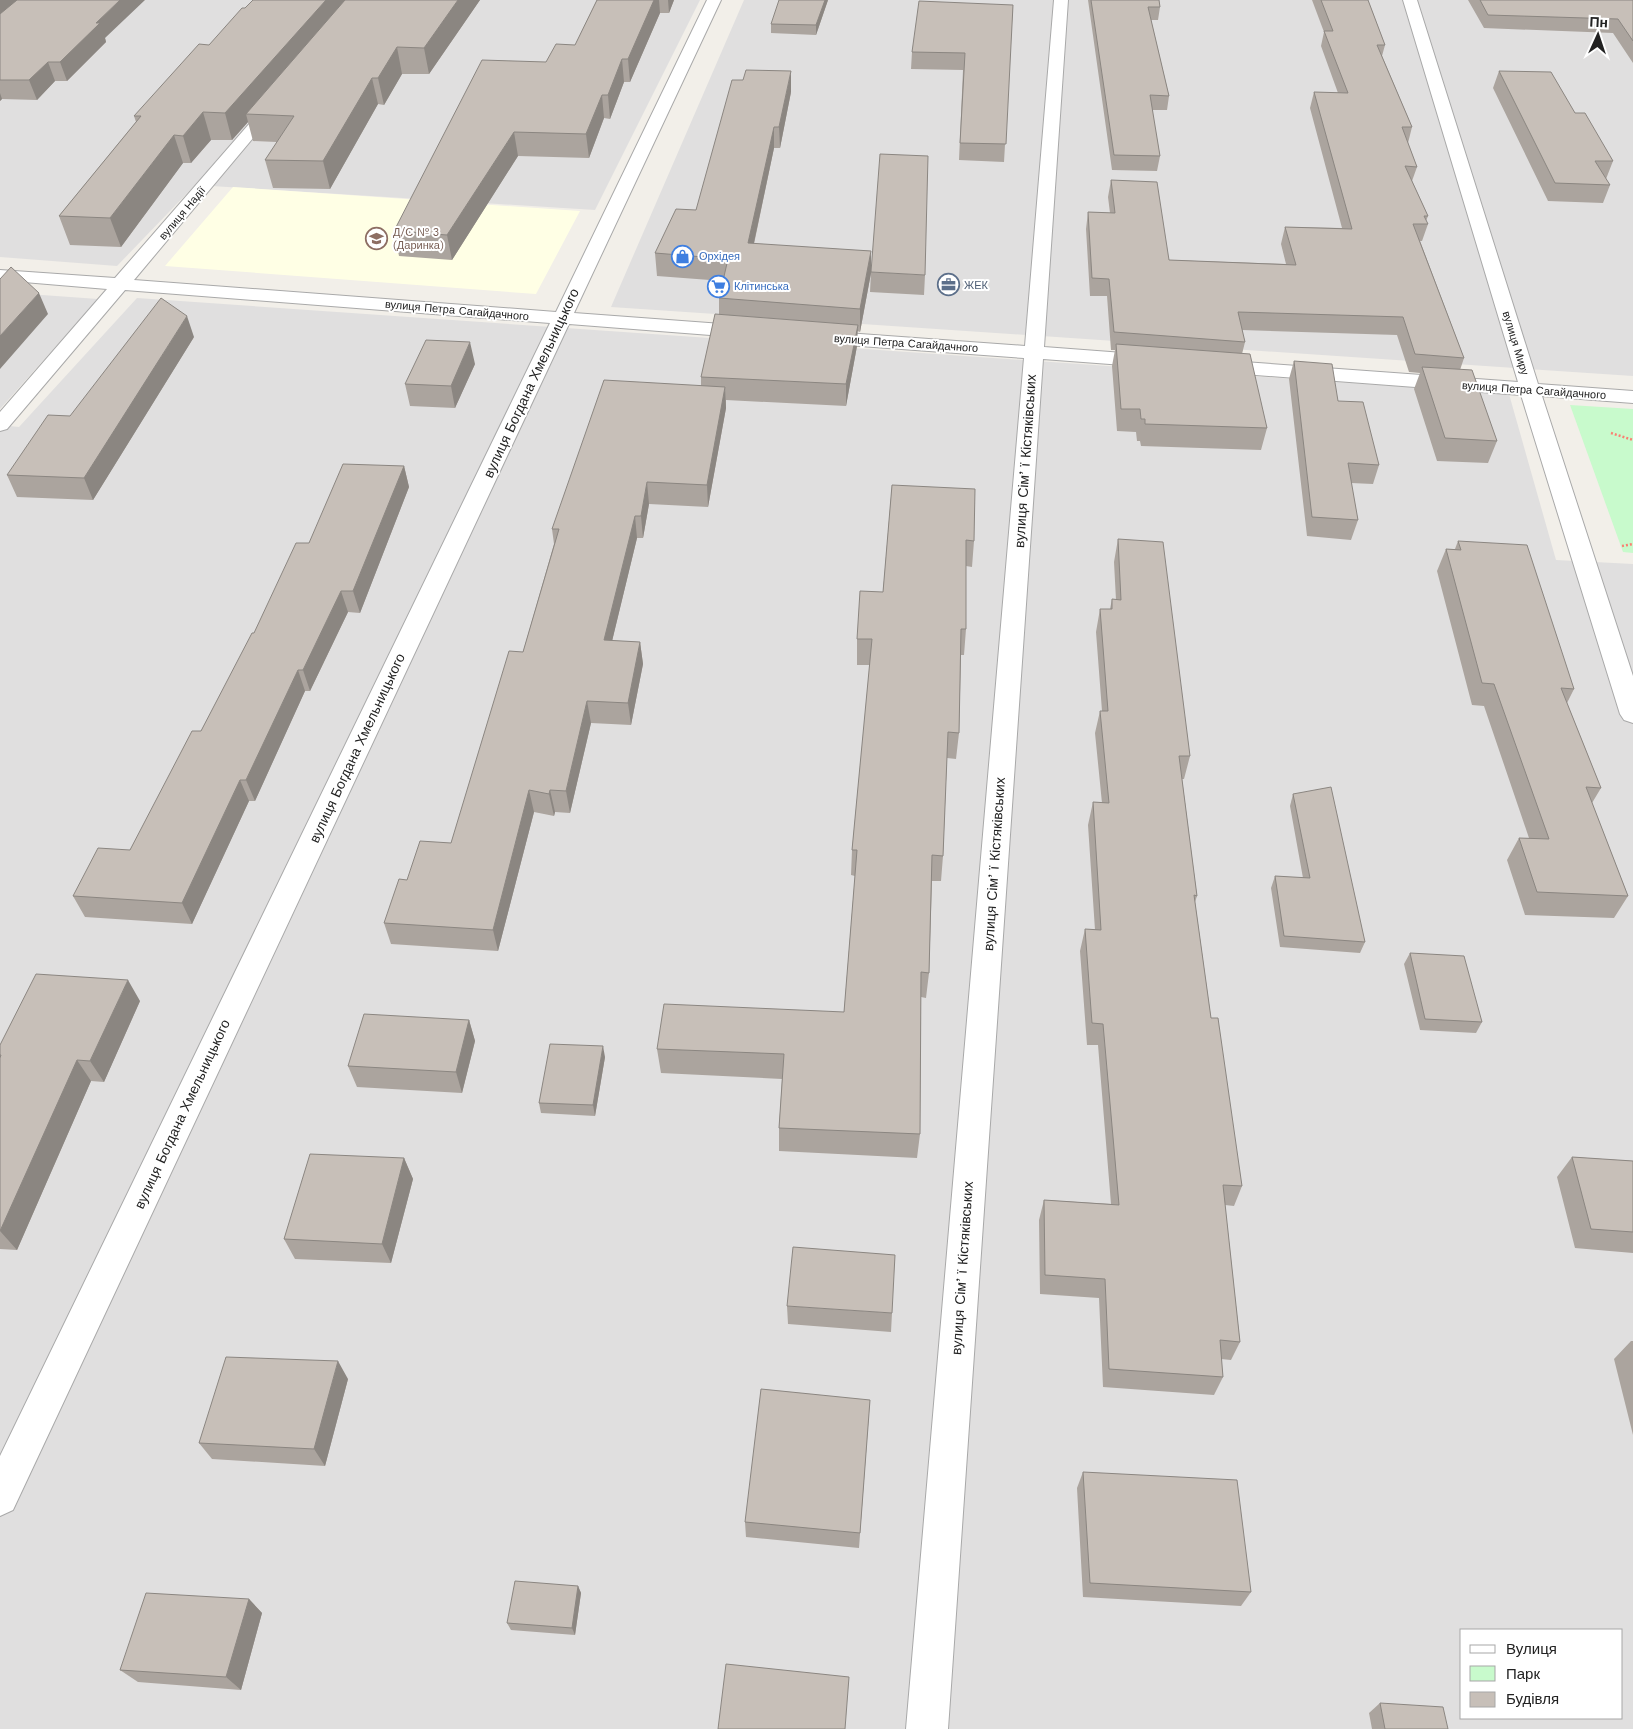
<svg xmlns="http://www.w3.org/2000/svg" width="1633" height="1729" viewBox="0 0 1633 1729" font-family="'Work Sans',sans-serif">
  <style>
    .residential { fill: #e0dfdf; fill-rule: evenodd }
    .education { fill: #ffffe5 }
    .park { fill: #c8facc }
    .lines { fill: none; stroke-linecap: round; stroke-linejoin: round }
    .minor-casing { stroke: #a9a9a9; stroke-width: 2 }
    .path { stroke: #fa8072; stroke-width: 2.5; stroke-dasharray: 2 2; stroke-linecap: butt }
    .minor { fill: #fff; fill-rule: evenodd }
    .wall { fill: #aba49e }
    .shaded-wall { fill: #8b8681 }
    .building { fill: #c7bfb8; stroke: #8b8681 }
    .labels { text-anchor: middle; stroke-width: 4; stroke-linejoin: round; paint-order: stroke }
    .far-street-label { font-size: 11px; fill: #222; stroke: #fff }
    .far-education-label { font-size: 11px; fill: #785e54; stroke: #fff; text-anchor: start }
    .far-shop-label { font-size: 11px; fill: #366cbe; stroke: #fff; text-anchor: start }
    .far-service-label { font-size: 11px; fill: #4e5e75; stroke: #fff; text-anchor: start }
    .street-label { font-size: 14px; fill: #222; stroke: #fff }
  </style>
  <rect width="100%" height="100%" fill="#f2efe9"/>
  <path class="residential" d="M54 0H700L595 210 195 185 117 266 0 257V43Z
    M744 0H1633V376L611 307Z
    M0 292 98 299 0 409Z
    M137 298 1509 394 1556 560 1633 564V1729H0V425L19 427ZM1462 1630H1622V1718H1462Z"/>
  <path class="education" d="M233 187 580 211 536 294 165 266Z"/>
  <path class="park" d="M1570 405 1633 409V553L1623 552Z"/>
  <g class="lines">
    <defs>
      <path id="minor" d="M707 0H721L574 313 749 326 756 328 759 332 756 336 749 338 569 324 13 1510 0 1516V1456L550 323 125 290 7 429 0 431V412L107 289 0 280V270L115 278 269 101H279L282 104 279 107 134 280 556 312Z
        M1054 0H1068L1044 347 1150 355 1157 357 1160 361 1157 365 1150 367 1043 359 948 1729H906L1024 358 819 343 812 341 809 337 812 333 819 331 1025 346Z
        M1403 0H1417L1538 384 1633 391V403L1542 396 1633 676V723L1624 720 1620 714 1521 395 1216 372 1209 370 1206 366 1209 362 1216 360 1518 382Z"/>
    </defs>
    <use href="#minor" class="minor-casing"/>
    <path class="path" d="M1611 433 1633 440
      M1622 546 1633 544"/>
    <use href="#minor" class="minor"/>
  </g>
  <path class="wall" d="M0 0 105 38 106 42 67 81H55L37 100 2 99 0 101Z
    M253 0H480L429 74H402L384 105 378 104 330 189 273 188 265 160 277 142 253 141 248 122 232 140H211L191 163H183L121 247 70 245 59 216 136 122 134 116 209 45Z
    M597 0H674L669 13H660L630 82H624L610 119 604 118 589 158 518 156 452 260 399 256 394 231 546 62 575 45Z
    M828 0 816 35 771 33V24Z
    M1088 0H1159L1160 7 1158 20H1151L1169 96 1167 110H1152L1160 156 1157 171 1112 170Z
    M1312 0H1368L1385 45 1382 56 1412 127 1408 143 1417 167 1412 181 1428 216 1426 221 1428 224 1422 241H1420L1464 358 1460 370 1497 441 1488 463 1437 461 1414 389 1420 373 1409 372 1397 335 1242 330 1245 342 1242 354 1267 428 1261 450 1141 446 1140 441H1137L1136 432 1117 431 1112 366 1115 350H1111L1107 296H1090L1086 229 1088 212 1110 213 1108 197 1111 180 1169 260 1286 264 1281 244 1285 227 1342 228 1310 108 1314 92 1338 93 1321 46 1324 32Z
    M1468 0H1633V63L1613 33 1484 28Z
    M1013 5 1004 162 959 160 963 70 911 69 912 52Z
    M1499 71 1575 113 1613 161 1606 179 1610 185 1603 203 1548 201 1493 88Z
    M791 92 780 148H774L754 244 871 251V273L860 332 857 331V346L846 406 726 400V408L708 507 649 504 643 538H637L612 641 640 642 643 664 631 725 591 723 570 813 555 812 554 816 534 812 498 951 391 944 384 923 407 880 451 843 523 652 554 544 552 529 701 386V377L719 314V298L723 281 657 276 655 253 696 210Z
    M871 272 925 275 924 295 870 292Z
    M194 337 93 500 17 497 7 475 70 416Z
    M1294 361 1338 401 1379 465 1373 484 1351 483 1358 520 1351 540 1307 536 1289 379Z
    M475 364 455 408 410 406 405 384Z
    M404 466 409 487 360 613 348 612 310 691H305L255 801H249L192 924 85 917 73 896 130 850 201 731 254 633 309 543Z
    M892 485 974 541 972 567 966 566V629L964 655H961L959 733 956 759 947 758 943 856 941 881H932L929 973 926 998 921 997 920 1134 917 1158 779 1151V1128L782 1079 661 1073 657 1049 844 1012 855 876 851 875 852 850 870 665H857V639L883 592Z
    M1118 539 1190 756 1184 779H1182L1197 896 1195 902 1211 1018 1242 1186 1234 1206 1225 1205 1240 1342 1231 1360 1221 1359 1223 1377 1214 1395 1103 1387 1099 1298 1040 1294 1039 1220 1044 1200 1111 1204 1098 1045H1087L1080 951 1085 929 1095 930 1088 825 1093 802 1102 803 1095 733 1100 711H1102L1096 632 1100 609H1110L1112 599 1116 600 1114 562Z
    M1458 541 1574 689 1567 703 1601 788 1592 803 1628 896 1614 918 1525 915 1507 860 1519 838H1529L1484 706 1472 705 1437 571 1446 549H1455Z
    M1293 794 1365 942 1360 953 1280 947 1271 888 1275 876 1303 878 1290 806Z
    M1410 953 1482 1022 1476 1033 1420 1030 1404 964Z
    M140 1001 104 1082 91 1081 17 1250 0 1249V1045Z
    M469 1020 475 1041 462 1093 357 1087 348 1066Z
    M605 1057 595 1116 541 1113 539 1103Z
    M1572 1157 1633 1161V1253L1575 1248 1557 1177Z
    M404 1158 413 1179 391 1263 295 1259 284 1239Z
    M787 1306 892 1313 891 1332 788 1324Z
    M1631 1341H1633V1435L1614 1359Z
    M348 1379 325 1466 212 1459 199 1443Z
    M870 1400 859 1548 746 1537 745 1522Z
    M1083 1472 1251 1592 1241 1606 1083 1597 1077 1488Z
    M578 1586 581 1593 575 1635 511 1630 507 1623Z
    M249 1599 262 1613 241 1690 138 1682 120 1670Z
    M1380 1703 1448 1729H1372L1369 1713Z"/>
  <path class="shaded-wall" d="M0 0H23L0 20Z
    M120 0H145L105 38 106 42 67 81 60 62 96 23Z
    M326 0H354L246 114 248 122 232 140 225 113Z
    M458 0H480L429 74 424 48Z
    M654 0H659L660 13 630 82 628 59Z
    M668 0H674L669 13Z
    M825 0H828L816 35V25Z
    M397 47 402 74 384 105 378 78Z
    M622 59 624 82 610 119 608 95Z
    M48 62 55 81 37 100 29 80Z
    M791 71V92L780 148 779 127Z
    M372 78 378 104 330 189 323 161Z
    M0 93 2 99 0 101Z
    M602 95 604 118 589 158 586 134Z
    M203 112 211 140 191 163 183 136Z
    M774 127V148L749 266 748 243Z
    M514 132 518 156 452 260 447 235Z
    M174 135 183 163 121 247 110 218Z
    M871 251V273L860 332V309Z
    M39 293 48 314 0 369V336Z
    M187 316 194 337 93 500 84 478Z
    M858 325 857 346 846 406V384Z
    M470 342 475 364 455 408 451 386Z
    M725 387 726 408 708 507 707 485Z
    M404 466 409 487 360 613 353 591Z
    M647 482 649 504 643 538 641 516Z
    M635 516 637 538 607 662 604 640Z
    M341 591 348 612 310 691 303 670Z
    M640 642 643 664 631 725 628 703Z
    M298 670 305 691 255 801 246 780Z
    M587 701 591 723 570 813 566 791Z
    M240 780 249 801 192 924 182 903Z
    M529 790 534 812 498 951 493 930Z
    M550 790 555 812 554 816 549 794Z
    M128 980 140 1001 104 1082 90 1061Z
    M469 1020 475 1041 462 1093 456 1072Z
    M603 1046 605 1057 595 1116 593 1105Z
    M77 1060 91 1081 17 1250 0 1231Z
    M404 1158 413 1179 391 1263 382 1244Z
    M338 1361 348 1379 325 1466 314 1449Z
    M578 1586 581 1593 575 1635 572 1628Z
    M249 1599 262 1613 241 1690 226 1677Z"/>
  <path class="building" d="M17 0H120L96 23H100L60 62H48L29 80H0V14Z
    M253 0H326L225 113 203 112 183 136 174 135 110 218 59 216 141 116H134L199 44 209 45 242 8H245Z
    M345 0H458L424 48 397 47 378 78H372L323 161 265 160 294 116 246 114Z
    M597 0H654L628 59H622L608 95H602L586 134 514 132 447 235 394 231 482 60 546 62 556 44 575 45Z
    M779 0H825L816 25 771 24Z
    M1091 0H1159L1160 7H1148L1169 96 1150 95 1160 156 1114 155Z
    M1321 0H1368L1385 45H1377L1412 127H1402L1417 167 1405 166 1428 216H1424L1428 224H1413L1464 358 1415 354 1403 317 1238 312 1245 342 1114 332 1109 279 1092 278 1088 212 1115 213 1111 180 1157 182 1169 260 1296 265 1285 227 1352 229 1314 92 1348 93 1324 31H1333Z
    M1480 0H1633V41L1618 19 1488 15Z
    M919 1 1013 5 1006 144 960 143 965 53 912 52Z
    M746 70 791 71 779 127H774L748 243 871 251 860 309 719 298 728 259 655 253 676 209 696 210 732 80H743Z
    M1499 71 1551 72 1575 113H1585L1613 161H1595L1610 185 1555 183Z
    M880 154 928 156 925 275 871 272Z
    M11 267 39 293 0 336V279Z
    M161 298 187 316 84 478 7 475 48 415 70 416Z
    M715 314 858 325 846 384 701 377Z
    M426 340 470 342 451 386 405 384Z
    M1116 344 1250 354 1267 428 1145 424V419H1141L1140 409H1121Z
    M1294 361 1332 364 1338 401 1363 402 1379 465 1348 463 1358 520 1312 517Z
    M1422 367 1472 370 1497 441 1445 438Z
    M604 380 725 387 707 485 647 482 641 516H635L604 640 640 642 628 703 587 701 566 791 550 790 549 794 529 790 493 930 384 923 399 879 407 880 420 841 451 843 509 651 523 652 559 529H552Z
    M343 464 404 466 353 591H341L303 670H298L246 780H240L182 903 73 896 98 848 130 850 192 731H201L252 633H254L296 543H309Z
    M892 485 975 489 974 541 966 540V629H961L959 733 948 732 943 856 932 855 929 973 921 972 920 1134 779 1128 784 1054 657 1049 664 1004 844 1012 857 850H852L872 639H857L860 591 883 592Z
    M1118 539 1163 542 1190 756H1179L1197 896 1194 895 1211 1018H1218L1242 1186 1223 1185 1240 1342 1220 1340 1223 1377 1109 1369 1105 1279 1045 1275 1044 1200 1119 1205 1103 1024 1092 1023 1085 929 1101 930 1093 802 1109 803 1100 711H1108L1100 609H1112V599L1121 600Z
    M1458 541 1527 545 1574 689 1561 688 1601 788 1586 787 1628 896 1537 892 1519 838 1549 839 1494 684 1482 683 1446 549 1461 550Z
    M1331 787 1365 942 1284 936 1275 876 1310 878 1293 794Z
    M1410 953 1464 956 1482 1022 1425 1019Z
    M36 974 128 980 90 1061 77 1060 0 1231V1058L1 1055H0V1045Z
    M364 1014 469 1020 456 1072 348 1066Z
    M550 1044 603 1046 593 1105 539 1103Z
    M310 1154 404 1158 382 1244 284 1239Z
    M1572 1157 1633 1161V1232L1591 1229Z
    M793 1247 895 1255 892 1313 787 1306Z
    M226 1357 338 1361 314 1449 199 1443Z
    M761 1389 870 1400 860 1533 745 1522Z
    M1083 1472 1237 1480 1251 1592 1090 1583Z
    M515 1581 578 1586 572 1628 507 1623Z
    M146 1593 249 1599 226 1677 120 1670Z
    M726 1664 849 1677 845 1729H718Z
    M1380 1703 1443 1707 1448 1729H1385Z"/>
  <defs>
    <symbol id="school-ring" viewBox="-11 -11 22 22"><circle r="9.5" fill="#fff" stroke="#8d6e63" stroke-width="1.5"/><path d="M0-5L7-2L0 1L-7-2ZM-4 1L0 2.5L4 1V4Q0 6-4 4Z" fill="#8d6e63"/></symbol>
    <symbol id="shop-ring" viewBox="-11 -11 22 22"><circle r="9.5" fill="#fff" stroke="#3f7fe0" stroke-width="1.5"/><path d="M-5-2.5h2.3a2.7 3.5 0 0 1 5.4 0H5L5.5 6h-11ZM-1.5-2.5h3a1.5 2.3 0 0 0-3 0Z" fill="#3f7fe0"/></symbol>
    <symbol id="office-ring" viewBox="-11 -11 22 22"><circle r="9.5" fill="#fff" stroke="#5c6f8a" stroke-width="1.5"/><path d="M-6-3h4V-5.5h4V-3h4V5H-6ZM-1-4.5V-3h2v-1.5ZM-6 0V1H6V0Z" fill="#5c6f8a"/></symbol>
    <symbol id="supermarket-ring" viewBox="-11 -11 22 22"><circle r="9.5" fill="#fff" stroke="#3f7fe0" stroke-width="1.5"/><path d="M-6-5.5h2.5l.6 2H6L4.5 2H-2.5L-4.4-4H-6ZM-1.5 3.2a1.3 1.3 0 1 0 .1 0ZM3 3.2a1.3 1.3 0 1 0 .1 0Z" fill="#3f7fe0"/></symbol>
  </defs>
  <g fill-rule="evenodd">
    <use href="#school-ring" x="364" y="226" width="25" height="25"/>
    <use href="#shop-ring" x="670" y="244" width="25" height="25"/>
    <use href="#office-ring" x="936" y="272" width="25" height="25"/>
    <use href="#supermarket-ring" x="706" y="274" width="25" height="25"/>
  </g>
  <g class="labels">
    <g class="far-street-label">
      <text transform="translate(182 213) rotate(-50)" y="4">вулиця Надії</text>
      <text transform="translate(457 310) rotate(5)" y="4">вулиця Петра Сагайдачного</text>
      <text transform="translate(906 343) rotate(4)" y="4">вулиця Петра Сагайдачного</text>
      <text transform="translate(1516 343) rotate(73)" y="4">вулиця Миру</text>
      <text transform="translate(1534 390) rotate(4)" y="4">вулиця Петра Сагайдачного</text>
    </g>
    <g class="far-education-label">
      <text x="393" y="236">Д/С № 3<tspan x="393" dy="13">(Даринка)</tspan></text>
    </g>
    <g class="far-shop-label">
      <text x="699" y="260">Орхідея</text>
      <text x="734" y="290">Клітинська</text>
    </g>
    <g class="far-service-label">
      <text x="964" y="289">ЖЕК</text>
    </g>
    <g class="street-label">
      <text transform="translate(531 383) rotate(-65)" y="5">вулиця Богдана Хмельницького</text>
      <text transform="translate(1025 461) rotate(-86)" y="5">вулиця Сімʼї Кістяківських</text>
      <text transform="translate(357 748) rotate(-65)" y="5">вулиця Богдана Хмельницького</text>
      <text transform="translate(994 864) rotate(-86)" y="5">вулиця Сімʼї Кістяківських</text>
      <text transform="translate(182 1114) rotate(-65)" y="5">вулиця Богдана Хмельницького</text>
      <text transform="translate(962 1268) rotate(-86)" y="5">вулиця Сімʼї Кістяківських</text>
    </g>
  </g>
  <rect x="1460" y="1629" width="162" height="90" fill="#ffffff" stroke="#a7a7a7"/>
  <rect x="1470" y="1645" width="25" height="8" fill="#ffffff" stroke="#a7a7a7"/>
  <text x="1506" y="1654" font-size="15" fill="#222222">Вулиця</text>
  <rect x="1470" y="1666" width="25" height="15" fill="#c8facc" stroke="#a7a7a7"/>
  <text x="1506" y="1679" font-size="15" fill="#222222">Парк</text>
  <rect x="1470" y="1692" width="25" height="15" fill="#c7bfb8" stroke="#a7a7a7"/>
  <text x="1506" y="1704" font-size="15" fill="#222222">Будівля</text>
  <g transform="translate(1598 35) rotate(3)" stroke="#ffffff" stroke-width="4" paint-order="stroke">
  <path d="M0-4L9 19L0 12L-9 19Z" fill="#222222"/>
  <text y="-8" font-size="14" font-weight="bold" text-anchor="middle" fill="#222222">Пн</text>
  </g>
</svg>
